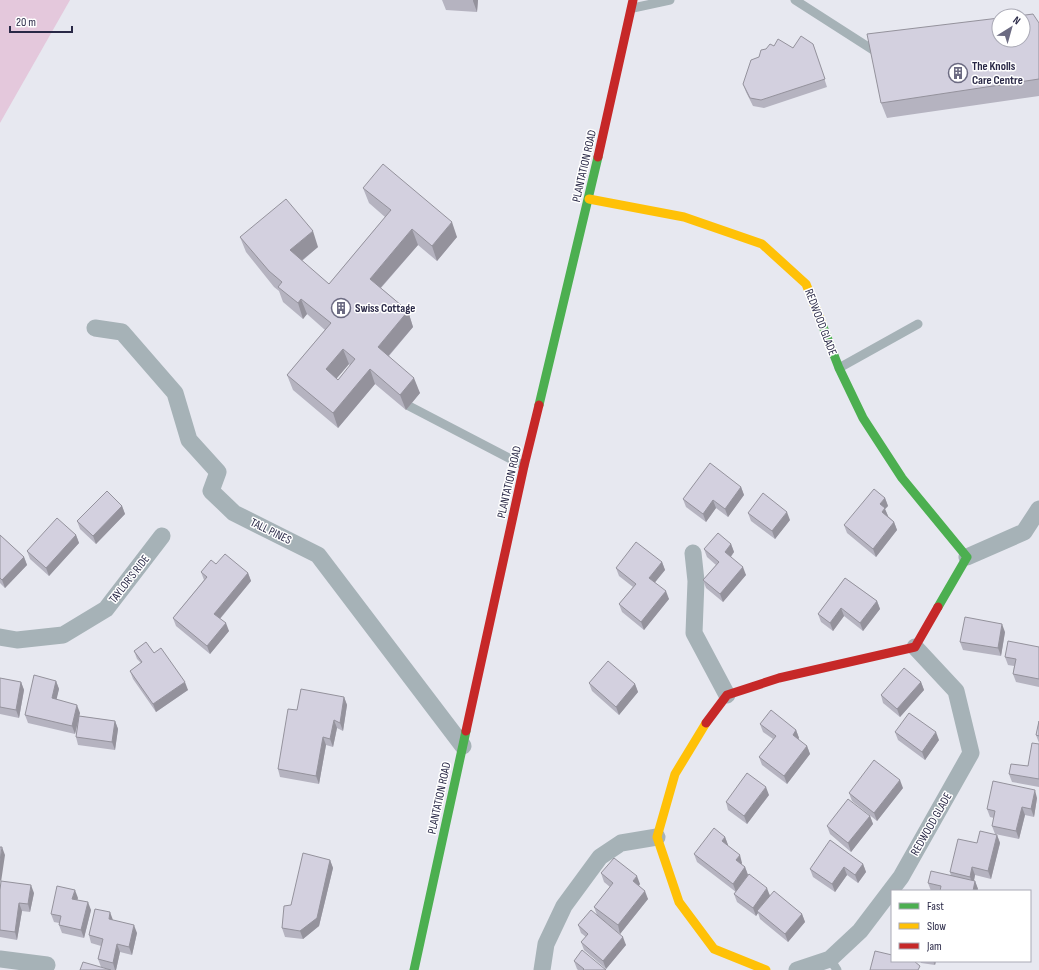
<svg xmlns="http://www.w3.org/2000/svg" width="1039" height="970" viewBox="0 0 1039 970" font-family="'Sofia Sans Condensed',sans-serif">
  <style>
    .green { fill: #e4c8dc }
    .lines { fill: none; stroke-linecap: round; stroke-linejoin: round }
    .lane { stroke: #a6b2b7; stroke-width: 9 }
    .street { stroke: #a6b2b7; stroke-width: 17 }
    .fast { stroke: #4caf50; stroke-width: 9 }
    .slow { stroke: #ffc107; stroke-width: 9 }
    .jam { stroke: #c62828; stroke-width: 9 }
    .wall { fill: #b5b3c0; fill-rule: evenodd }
    .shaded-wall { fill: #94929c }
    .building { fill: #d3d0df; stroke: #94929c; fill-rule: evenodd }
    .labels { text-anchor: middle; stroke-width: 3; stroke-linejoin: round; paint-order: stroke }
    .poi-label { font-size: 12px; font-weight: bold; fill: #292846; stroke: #fff; text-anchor: start }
    .street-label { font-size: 12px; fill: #292846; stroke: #fff }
  </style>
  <rect width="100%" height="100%" fill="#e7e8f0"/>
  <path class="green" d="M0 0H70L0 123Z"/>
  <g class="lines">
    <path class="lane" d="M795 0 873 50
      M633 8 670 0
      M839 368 918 324
      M409 406 524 466
      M830 959 837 970"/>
    <path class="street" d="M95 328 122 332 175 393 189 440 218 472 211 491 234 513 318 555 463 746
      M693 553 696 581 694 633 727 695
      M967 557 1024 532 1039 509
      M0 637 17 640 63 635 106 609 162 536
      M0 959 47 965
      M542 970 546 944 564 906 600 857 621 843 657 837
      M797 970 830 959 860 931 901 877 971 753 956 691 915 647"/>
    <path class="fast" d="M822 324 839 368 863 418 902 478 967 557 938 607
      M539 405 598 157
      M414 970 466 731"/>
    <path class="slow" d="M589 199 684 217 762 244 806 284 822 324
      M706 723 675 774 657 837 679 902 714 949 766 970"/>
    <path class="jam" d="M598 157 633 0
      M706 723 727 695 779 678 915 647 938 607
      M466 731 524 466 539 405"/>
  </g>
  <path class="wall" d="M442 0H478L477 12 446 10Z
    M1039 23V96L887 118 881 103Z
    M813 44 827 87 764 108 753 106 746 92 743 84 766 49 774 46 793 48Z
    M363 188 457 237 437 261 418 245 381 288 408 311 413 327 389 356 420 393 406 410 375 384 338 428 293 390 287 375 325 330 307 314 303 319 283 302 279 291 274 287 246 252 240 237 318 247 302 261 329 284 385 217 369 203ZM349 364 350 366 338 380 336 379Z
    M741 487 744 495 728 517 716 508 706 522 686 507 683 499Z
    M885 498 888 506 885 509 888 516 894 522 897 530 876 557 847 533 844 525Z
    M122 506 125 514 96 544 80 529 77 521Z
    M748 513 790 520 775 539 751 521Z
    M0 535 24 557 27 565 5 588 0 583Z
    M76 535 79 543 49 576 30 559 27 551Z
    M731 544 734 552 731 557 746 575 723 602 706 588 703 580 716 565 707 557 704 549Z
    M662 562 665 570 655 582 669 599 644 630 622 612 619 604 633 587 619 576 616 568Z
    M216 564 248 573 251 581 220 619 229 631 210 654 176 626 173 618 204 580 201 572Z
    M845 578 877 601 880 609 863 631 844 616 833 631 821 622 818 614Z
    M1005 632 1001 656 963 650 960 642Z
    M1039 647V687L1016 682 1013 674 1014 666 1008 665 1005 657Z
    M134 651 154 653 188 690 156 712 133 679 130 671 141 663 137 659Z
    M0 678 21 682 24 690 19 718 0 714Z
    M56 681 59 689 56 699 80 713 79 716 115 721 118 729 115 750 78 745 76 737 77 725 75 734 28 723 25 715Z
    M921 682 924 690 900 717 883 703 881 695Z
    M589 683 635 684 638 692 619 715 592 691Z
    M344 697 347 705 343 731 337 728 333 747 326 745 319 784 280 777 278 769 297 710Z
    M1039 721V743L1036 735Z
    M760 724 796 730 799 738 798 739 807 746 810 754 787 784 762 765 759 757 773 739 763 732Z
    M895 732 939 740 925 760 898 740Z
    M1039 744V787L1012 782 1009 774 1028 766Z
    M903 788 877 821 852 801 849 793Z
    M769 795 747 824 728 810 726 802Z
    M1037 798 1034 817 1025 815 1019 839 995 834 992 826 994 818 990 817 987 809Z
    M870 816 873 824 851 852 830 834 827 826Z
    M997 835 1000 843 991 879 975 875 974 881H975L978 889 977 891H931L928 883 951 876 950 872 977 843Z
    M725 837 728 845V846L742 863 741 864 745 867 748 875 770 895 802 914 805 922 788 942 760 919 758 913 756 916 737 902 734 894 736 892 697 862 694 854Z
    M330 860 333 868 319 926 303 939 285 937 282 928 291 905Z
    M863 864 866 872 858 883 847 875 835 892 813 877 810 869Z
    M601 873 640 884 639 886 648 899 620 934 599 917 626 945 606 969 584 950 581 942 586 937 581 933 578 925 597 915 594 907 610 887 604 882Z
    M0 890 34 893 30 912 22 911 17 940 0 937Z
    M78 898 77 900 91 910 84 938 62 933 59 925V923L54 922 51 914Z
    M113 920 137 933 132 955 120 952 116 970H111L101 967 98 959 101 946 91 943 89 935Z
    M574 961 606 970H578L577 969Z
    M920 961H936L935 965 921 963Z"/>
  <path class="shaded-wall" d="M473 0H478L477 12 473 1Z
    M452 222 457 237 437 261 432 246Z
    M412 229 418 245 375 294 370 279Z
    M313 231 318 247 295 266 290 250Z
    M301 299 307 314 303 319 298 303Z
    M408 311 413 327 383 362 378 347Z
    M343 349 349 364 331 385 326 369Z
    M370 369 375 384 338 428 333 413Z
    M414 378 420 393 406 410 400 395Z
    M741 487 744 495 728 517 725 509Z
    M885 498 888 506 885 509 888 516 885 520 880 504Z
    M713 500 716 508 706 522 703 514Z
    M122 506 125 514 96 544 93 536Z
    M787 512 790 520 775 539 772 531Z
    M894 522 897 530 876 557 873 549Z
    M76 535 79 543 49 576 46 568Z
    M731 544 734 552 728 560 725 552Z
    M24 557 27 565 5 588 2 580Z
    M662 562 665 570 652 586 649 578Z
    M743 567 746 575 723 602 720 594Z
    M248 573 251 581 217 622 214 614Z
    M666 591 669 599 644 630 641 622Z
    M877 601 880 609 863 631 860 623Z
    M841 608 844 616 833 631 830 623Z
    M226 623 229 631 210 654 207 646Z
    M1002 624 1005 632 1001 656 998 648Z
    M56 681 59 689 55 706 52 698Z
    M21 682 24 690 19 718 16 710Z
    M185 682 188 690 156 712 153 704Z
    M921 682 924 690 900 717 897 709Z
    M635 684 638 692 619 715 616 707Z
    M344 697 347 705 343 731 340 723Z
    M77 705 80 713 75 734 72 726Z
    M334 720 337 728 333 747 330 739Z
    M115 721 118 729 115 750 112 742Z
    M796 730 799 738 796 743 793 735Z
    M936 732 939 740 925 760 922 752Z
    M323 737 326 745 319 784 316 776Z
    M807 746 810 754 787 784 784 776Z
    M900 780 903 788 877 821 874 813Z
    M766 787 769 795 747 824 744 816Z
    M1035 790 1037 798 1034 817 1031 809Z
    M1022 807 1025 815 1019 839 1016 831Z
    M870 816 873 824 851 852 848 843Z
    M997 835 1000 843 991 879 988 871Z
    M725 837 728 845 725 849 722 841Z
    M2 847 5 855 1 882 0 880V861Z
    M740 855 742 863 739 868 736 860Z
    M330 860 333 868 319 926 303 939 300 931Z
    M863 864 866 872 858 883 855 875Z
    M745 867 748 875 736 892 733 884Z
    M844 867 847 875 835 892 832 884Z
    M972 867 975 875 973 885 970 877Z
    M637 876 640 884 636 889 633 881Z
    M975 881 978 889 977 891H973Z
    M31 885 34 893 30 912 28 904Z
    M767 888 770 896 757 911 758 913 756 916 753 908Z
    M75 890 78 898 75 907 72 899Z
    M645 891 648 899 620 934 618 925Z
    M88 902 91 910 84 938 81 930Z
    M19 903 22 911 17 940 15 932Z
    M110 912 113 920 109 919Z
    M802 914 805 922 788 942 785 934Z
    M134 925 137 933 132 955 129 947Z
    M623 937 626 945 606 969 603 961Z
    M117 944 120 952 116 970H115L113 963Z
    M933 961H936L935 965Z"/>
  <path class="building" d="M1033 14 1039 23V79L881 103 867 34 999 18V40H1023V16H1018Z
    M801 36 813 44 825 79 761 100 750 98 743 84 751 60 759 57 761 50 766 49 770 44 774 46 778 39 793 48Z
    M383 164 452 222 432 246 412 229 370 279 408 311 378 347 414 378 400 395 370 369 333 413 287 375 331 323 301 299 298 303 278 287 282 282 269 271 240 237 286 199 313 231 290 250 329 284 391 210 363 188ZM343 349 355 359 338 380 326 369Z
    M710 463 741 487 725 509 713 500 703 514 683 499Z
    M874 489 885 498 880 504 885 508 882 512 894 522 873 549 844 525Z
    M107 491 122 506 93 536 77 521Z
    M763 493 787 512 772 531 748 513Z
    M57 518 76 535 46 568 27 551Z
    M718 533 731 544 725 552 743 567 720 594 703 580 719 562 704 549Z
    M0 535 24 557 2 580 0 578Z
    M636 542 662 562 649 578 666 591 641 622 619 604 636 584 616 568Z
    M225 554 248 573 214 614 226 623 207 646 173 618 207 577 201 572 211 560 216 564Z
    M845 578 877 601 860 623 841 608 830 623 818 614Z
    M965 617 1002 624 998 648 960 642Z
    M1008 641 1039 647V679L1013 674 1016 659 1005 657Z
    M146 642 154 653 161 648 185 682 153 704 130 671 142 662 134 651Z
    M608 661 635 684 616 707 589 683Z
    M904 668 921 682 897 709 881 695Z
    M34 675 56 681 52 698 77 705 72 726 25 715Z
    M0 678 21 682 16 710 0 707Z
    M301 689 344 697 340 723 334 720 330 739 323 737 316 776 278 769 288 709 297 710Z
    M771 710 796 730 793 735 807 746 784 776 759 757 776 736 760 724Z
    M909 713 936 732 922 752 895 732Z
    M79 716 115 721 112 742 76 737Z
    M1039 721V736L1036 735Z
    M1032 743 1039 744V779L1009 774 1011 764 1028 766Z
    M874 760 900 780 874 813 849 793Z
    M747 773 766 787 744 816 726 802Z
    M993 781 1035 790 1031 809 1022 807 1016 831 992 826 995 811 987 809Z
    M848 799 870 816 848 843 827 826Z
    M714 828 725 837 722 841 740 855 736 860 745 867 733 884 694 854Z
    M980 831 997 835 988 871 972 867 970 877 950 872 958 839 977 843Z
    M830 840 863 864 855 875 844 867 832 884 810 869Z
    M0 847H2L0 861Z
    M303 853 330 860 317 918 300 931 282 928 284 906 291 905Z
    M614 858 637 876 633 881 645 891 618 925 594 907 613 883 601 873Z
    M931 871 975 881 973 891H940L941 886 928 883Z
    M749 874 767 888 753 908 734 894Z
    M1 881 31 885 28 904 19 903 15 932 0 930V890Z
    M57 886 75 890 72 899 88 902 81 930 59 925 61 916 51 914Z
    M774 891 802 914 785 934 757 911Z
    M95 909 110 912 109 919 134 925 129 947 117 944 113 963 98 959 103 939 89 935Z
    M591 910 623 937 603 961 581 942 588 934 578 925Z
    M582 950 606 970H583L584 969 574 961Z
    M875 951 892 955V961H914L920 966 918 970H870Z
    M83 962 111 970H80Z"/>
  <defs>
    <symbol id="building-ring" viewBox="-11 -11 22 22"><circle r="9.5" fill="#fff" stroke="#6c6b82" stroke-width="1.5"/><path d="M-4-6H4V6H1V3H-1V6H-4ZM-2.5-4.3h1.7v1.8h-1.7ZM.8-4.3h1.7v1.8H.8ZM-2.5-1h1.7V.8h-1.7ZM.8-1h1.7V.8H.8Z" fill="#6c6b82"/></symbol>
  </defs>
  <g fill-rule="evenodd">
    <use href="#building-ring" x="947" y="62" width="22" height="22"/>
    <use href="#building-ring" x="330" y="297" width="22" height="22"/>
  </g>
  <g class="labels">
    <g class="poi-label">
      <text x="972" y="70">The Knolls<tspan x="972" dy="14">Care Centre</tspan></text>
      <text x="355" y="312">Swiss Cottage</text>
    </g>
    <g class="street-label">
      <text transform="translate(584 166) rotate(-77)" y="4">PLANTATION ROAD</text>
      <text transform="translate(821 322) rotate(69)" y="4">REDWOOD GLADE</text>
      <text transform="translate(509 482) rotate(-77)" y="4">PLANTATION ROAD</text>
      <text transform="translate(271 531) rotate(26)" y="4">TALL PINES</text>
      <text transform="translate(129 579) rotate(-52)" y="4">TAYLOR'S RIDE</text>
      <text transform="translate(439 798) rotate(-78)" y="4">PLANTATION ROAD</text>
      <text transform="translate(931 824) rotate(-60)" y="4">REDWOOD GLADE</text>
    </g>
  </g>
  <rect x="891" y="890" width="140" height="72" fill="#ffffff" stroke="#a9a9b5"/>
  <rect x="899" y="903" width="20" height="6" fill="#4caf50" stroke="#a9a9b5"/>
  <text x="927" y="910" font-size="12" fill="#292846">Fast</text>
  <rect x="899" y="923" width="20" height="6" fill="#ffc107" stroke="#a9a9b5"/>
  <text x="927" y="930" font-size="12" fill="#292846">Slow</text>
  <rect x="899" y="943" width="20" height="6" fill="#c62828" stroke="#a9a9b5"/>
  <text x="927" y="950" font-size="12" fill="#292846">Jam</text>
  <g transform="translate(1011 28) rotate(37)"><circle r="19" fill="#ffffff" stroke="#a9a9b5"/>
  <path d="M0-3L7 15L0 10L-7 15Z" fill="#6c6b82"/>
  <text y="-6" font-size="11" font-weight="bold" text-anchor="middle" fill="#292846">N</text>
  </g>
  <path d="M10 26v6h62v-6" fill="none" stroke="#292846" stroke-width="2"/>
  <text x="16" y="26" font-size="12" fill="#292846" stroke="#ffffff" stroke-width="3" paint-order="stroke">20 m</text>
</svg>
